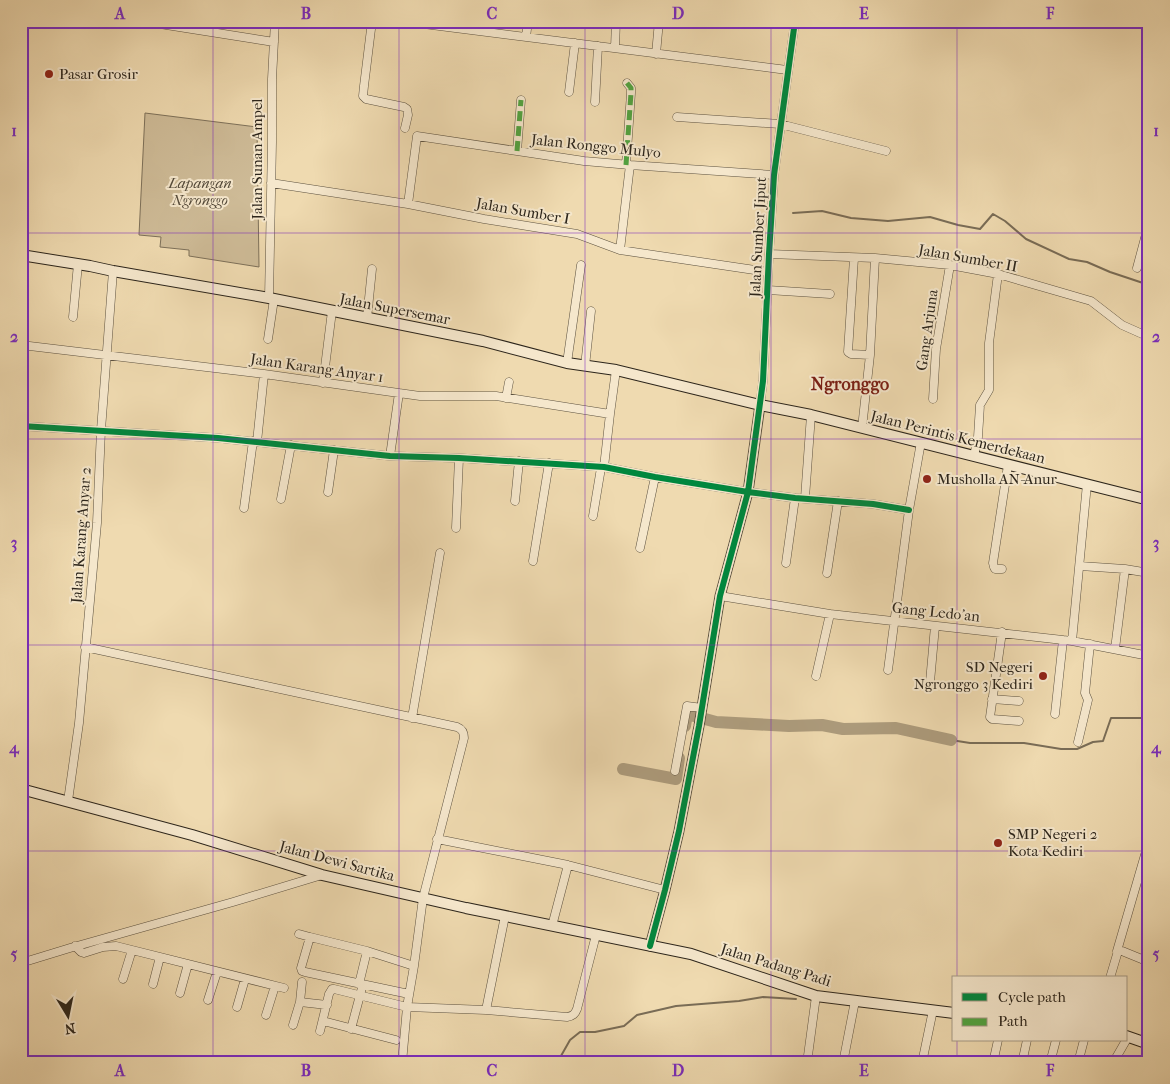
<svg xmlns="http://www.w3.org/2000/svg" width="1170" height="1084" viewBox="0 0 1170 1084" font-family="'IM FELL French Canon',serif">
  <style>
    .green { fill: #cebb97; stroke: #7d7059 }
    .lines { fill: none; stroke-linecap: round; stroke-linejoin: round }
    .stream { stroke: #796c56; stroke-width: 2 }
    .river { stroke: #ad9c7d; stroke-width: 12 }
    .minor-casing { stroke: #5d5240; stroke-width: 9 }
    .tertiary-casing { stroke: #5d5240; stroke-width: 11 }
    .secondary-casing { stroke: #2c251b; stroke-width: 12 }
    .minor { stroke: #f5e7cc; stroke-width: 8 }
    .tertiary { stroke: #f5e7cc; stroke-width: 9 }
    .secondary { stroke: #f5e7cc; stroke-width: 10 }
    .quiet { stroke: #51a340; stroke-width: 5; stroke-dasharray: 10 5; stroke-linecap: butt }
    .cycleway-casing { stroke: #f5e7cc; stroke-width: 9 }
    .cycleway { stroke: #00873e; stroke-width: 6 }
    .grid { fill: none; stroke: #7b2cbf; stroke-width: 1; stroke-opacity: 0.55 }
    .poi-dot { fill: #8f2418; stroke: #f5e7cc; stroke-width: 2 }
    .labels { text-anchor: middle; stroke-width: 4; stroke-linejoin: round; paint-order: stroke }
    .poi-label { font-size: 15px; fill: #2c251b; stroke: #f5e7cc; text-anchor: start }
    .street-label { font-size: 15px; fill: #2c251b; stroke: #f5e7cc }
    .park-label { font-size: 15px; font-style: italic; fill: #544a3a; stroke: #f5e7cc }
    .quarter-label { font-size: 18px; font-weight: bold; fill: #7a1f14; stroke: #f5e7cc }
    .neatline { fill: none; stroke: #7b2cbf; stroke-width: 2 }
    .grid-label { font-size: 16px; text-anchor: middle; font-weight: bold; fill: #7b2cbf }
  </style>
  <rect width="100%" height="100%" fill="#efdab0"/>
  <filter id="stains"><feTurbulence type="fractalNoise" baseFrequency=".004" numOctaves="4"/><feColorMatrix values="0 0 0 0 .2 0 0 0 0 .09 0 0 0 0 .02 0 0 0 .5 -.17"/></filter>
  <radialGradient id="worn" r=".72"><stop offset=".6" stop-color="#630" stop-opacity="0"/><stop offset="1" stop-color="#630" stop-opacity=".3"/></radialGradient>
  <path class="green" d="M145 113 257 127 259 267 189 256V250L160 247 161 237 139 235Z"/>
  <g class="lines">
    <path class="stream" d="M793 213 822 211 851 218 888 221 930 217 958 225 980 229 993 214 1005 221 1026 239 1069 259 1087 262 1110 272 1143 283 1149 288
      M951 740 970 743H1024L1061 749H1077L1093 742 1103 741 1111 718H1149
      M557 1063 570 1040 580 1032H595L624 1026 637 1015 676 1006 739 1001 763 997 796 999"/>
    <path class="river" d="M685 726 687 714 716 722 789 726 822 725 843 729 896 728 951 740
      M623 769 676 779 679 758"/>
    <defs>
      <path id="minor" d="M141 21 274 42
        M372 21 364 86 363 96 366 99 404 107 407 109 408 115 405 128
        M400 21 787 70
        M526 37 528 21
        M615 48 616 21
        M656 54 659 21
        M569 92 575 43
        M595 102 598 46
        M677 117 780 124 886 151
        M517 151 521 100
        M626 165 631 93V88L627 83
        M271 183 408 204 484 219 577 234 620 250 768 272
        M408 204 417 136 584 161 630 165 774 175
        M620 250 630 165
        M769 254 875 258 950 265 998 274 1091 301 1122 325 1149 337
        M854 258 848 352 851 354 870 355
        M1137 268 1149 223
        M768 290 830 294
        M269 298 272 142V79L275 21
        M73 317 78 264
        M367 318 372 269
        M268 339 274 299
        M21 345 264 374 420 396H496L610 414
        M567 363 581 265
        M585 366 591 311
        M323 383 332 311
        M506 398 509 382
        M933 399 936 349 950 265
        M760 405 763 381 769 254 774 175 795 21
        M21 426 218 438 390 456 459 458 604 467 655 477 748 492 795 498 873 504 909 510
        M862 428 870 355 875 258
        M257 442 264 374
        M390 456 399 393
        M974 456 978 437 980 405 989 390V343L998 274
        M604 467 610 414 616 370
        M328 492 334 450
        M805 498 811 415
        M281 499 291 445
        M515 501 519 461
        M244 508 253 441
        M593 516 601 468
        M456 528 459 458
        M640 548 655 477
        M533 561 549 463
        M786 563 795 498
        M1080 566 1125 569 1149 573
        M1002 569H995L994 567 993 563 1008 465
        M827 573 838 501
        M720 596 830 614 1072 641 1149 656
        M1002 632 990 717 992 719 1019 721
        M1072 641 1087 484
        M85 647 457 727C462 729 464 732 464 738L423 898 414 966 407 1007 402 1063
        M1115 649 1125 569
        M888 670 909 510 921 442
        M816 676 830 614
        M930 682 935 626
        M992 699 1019 701
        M1055 714 1063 640
        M412 718 440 553
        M1078 742 1088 700 1085 693 1090 644
        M675 771 687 706 702 708
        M68 801 79 723 97 523 101 430 113 271
        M437 839 568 865 665 890
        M552 926 568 865
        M299 934 310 937
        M75 946 81 952 84 953 103 947 116 946 284 988
        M1117 951 1149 841
        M21 963 70 948 233 902 322 875
        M1110 978 1118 951H1122L1149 962
        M123 979 132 950
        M153 984 160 957
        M359 984 367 951
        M180 993 188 964
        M409 994 305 972 302 971 301 968 310 937 367 951 414 966
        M208 1000 217 972
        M300 1002 327 1005
        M237 1007 245 979
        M486 1010 505 916
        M266 1015 275 986
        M323 1021 396 1040
        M293 1025 300 1002 302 982
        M351 1029 363 984
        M320 1031 329 994 332 989H334L407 1007 486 1010 567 1017C573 1016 575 1014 577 1009L596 935
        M807 1063 816 996
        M843 1063 855 1001
        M922 1063 933 1010
        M993 1063 998 1040
        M1022 1063 1027 1040
        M1050 1063 1056 1040
        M1078 1063 1084 1040
        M1113 1063 1128 1037"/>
      <path id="tertiary" d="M650 946 665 890 679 831 699 726 720 596 748 492 760 405"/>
      <path id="secondary" d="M21 255 90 266 113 271 269 298 483 341 567 363 616 370 760 405 811 415 1149 500
        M21 789 192 835 322 875 466 908 691 954 816 996 954 1013
        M1126 1036 1149 1044"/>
    </defs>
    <use href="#minor" class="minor-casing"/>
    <use href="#tertiary" class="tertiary-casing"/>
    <use href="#secondary" class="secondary-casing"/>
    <use href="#minor" class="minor"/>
    <use href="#tertiary" class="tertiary"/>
    <use href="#secondary" class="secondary"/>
    <path class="quiet" d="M517 151 521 100
      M626 165 631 93V88L627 83"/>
    <defs>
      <path id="cycleway" d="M21 426 218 438 390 456 459 458 604 467 655 477 748 492 795 498 873 504 909 510
        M650 946 665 890 679 831 699 726 720 596 748 492 763 381 769 254 774 175 795 21"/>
    </defs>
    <use href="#cycleway" class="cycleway-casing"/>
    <use href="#cycleway" class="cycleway"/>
  </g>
  <path class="grid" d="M213 21V1063M399 21V1063M585 21V1063M771 21V1063M957 21V978M21 233H1149M21 439H1149M21 645H1149M21 851H1149M957 1040V1063"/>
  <g class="poi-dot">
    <circle cx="49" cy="74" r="5"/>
    <circle cx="927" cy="479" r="5"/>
    <circle cx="1043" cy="676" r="5"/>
    <circle cx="998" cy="843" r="5"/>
  </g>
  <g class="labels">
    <g class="poi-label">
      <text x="59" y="79">Pasar Grosir</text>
      <text x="937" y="484">Musholla AN-Anur</text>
      <text x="1033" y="672" text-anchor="end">SD Negeri<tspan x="1033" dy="17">Ngronggo 3 Kediri</tspan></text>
      <text x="1008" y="839">SMP Negeri 2<tspan x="1008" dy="17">Kota Kediri</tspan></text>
    </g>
    <g class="street-label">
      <text transform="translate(596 146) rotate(6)" y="5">Jalan Ronggo Mulyo</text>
      <text transform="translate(257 159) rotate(-90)" y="5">Jalan Sunan Ampel</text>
      <text transform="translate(523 211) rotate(10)" y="5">Jalan Sumber I</text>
      <text transform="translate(758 237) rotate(-87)" y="5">Jalan Sumber Jiput</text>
      <text transform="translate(968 258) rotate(10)" y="5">Jalan Sumber II</text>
      <text transform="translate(395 309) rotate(11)" y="5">Jalan Supersemar</text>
      <text transform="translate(927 330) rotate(-82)" y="5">Gang Arjuna</text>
      <text transform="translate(317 368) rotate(8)" y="5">Jalan Karang Anyar 1</text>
      <text transform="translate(958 437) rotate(14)" y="5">Jalan Perintis Kemerdekaan</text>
      <text transform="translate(81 535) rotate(-86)" y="5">Jalan Karang Anyar 2</text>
      <text transform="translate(936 612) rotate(6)" y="5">Gang Ledo'an</text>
      <text transform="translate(337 861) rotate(15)" y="5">Jalan Dewi Sartika</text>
      <text transform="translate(776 965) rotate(17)" y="5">Jalan Padang Padi</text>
    </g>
    <g class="park-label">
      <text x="200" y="188">Lapangan<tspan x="200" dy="17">Ngronggo</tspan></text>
    </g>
    <g class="quarter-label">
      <text x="850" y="390">Ngronggo</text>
    </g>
  </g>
  <rect width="1170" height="1084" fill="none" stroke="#efdab0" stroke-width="55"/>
  <rect x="952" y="976" width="175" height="65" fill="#f5e7cc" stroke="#a59985"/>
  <rect x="962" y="993" width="25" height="8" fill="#00873e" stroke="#a59985"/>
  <text x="998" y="1002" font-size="15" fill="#2c251b">Cycle path</text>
  <rect x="962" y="1018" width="25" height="8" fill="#51a340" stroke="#a59985"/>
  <text x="998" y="1026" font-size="15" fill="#2c251b">Path</text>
  <g transform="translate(68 1016) rotate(170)" stroke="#f5e7cc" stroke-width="4" paint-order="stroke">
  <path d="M0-4L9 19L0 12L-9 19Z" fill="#2c251b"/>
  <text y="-8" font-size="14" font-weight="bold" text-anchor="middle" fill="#2c251b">N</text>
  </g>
  <rect x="28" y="28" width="1114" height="1028" class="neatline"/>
  <g class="grid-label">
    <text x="120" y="19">A</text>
    <text x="306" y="19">B</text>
    <text x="492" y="19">C</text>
    <text x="678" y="19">D</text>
    <text x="864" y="19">E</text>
    <text x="1050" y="19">F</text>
    <text x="14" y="136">1</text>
    <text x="1156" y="136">1</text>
    <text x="14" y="342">2</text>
    <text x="1156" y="342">2</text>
    <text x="14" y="548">3</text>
    <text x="1156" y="548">3</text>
    <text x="14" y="753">4</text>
    <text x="1156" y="753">4</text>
    <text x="14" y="959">5</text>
    <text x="1156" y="959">5</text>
    <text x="120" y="1076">A</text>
    <text x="306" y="1076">B</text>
    <text x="492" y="1076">C</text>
    <text x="678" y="1076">D</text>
    <text x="864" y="1076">E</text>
    <text x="1050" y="1076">F</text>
  </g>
  <rect width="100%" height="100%" filter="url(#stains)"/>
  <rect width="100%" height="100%" fill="url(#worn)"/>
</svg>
